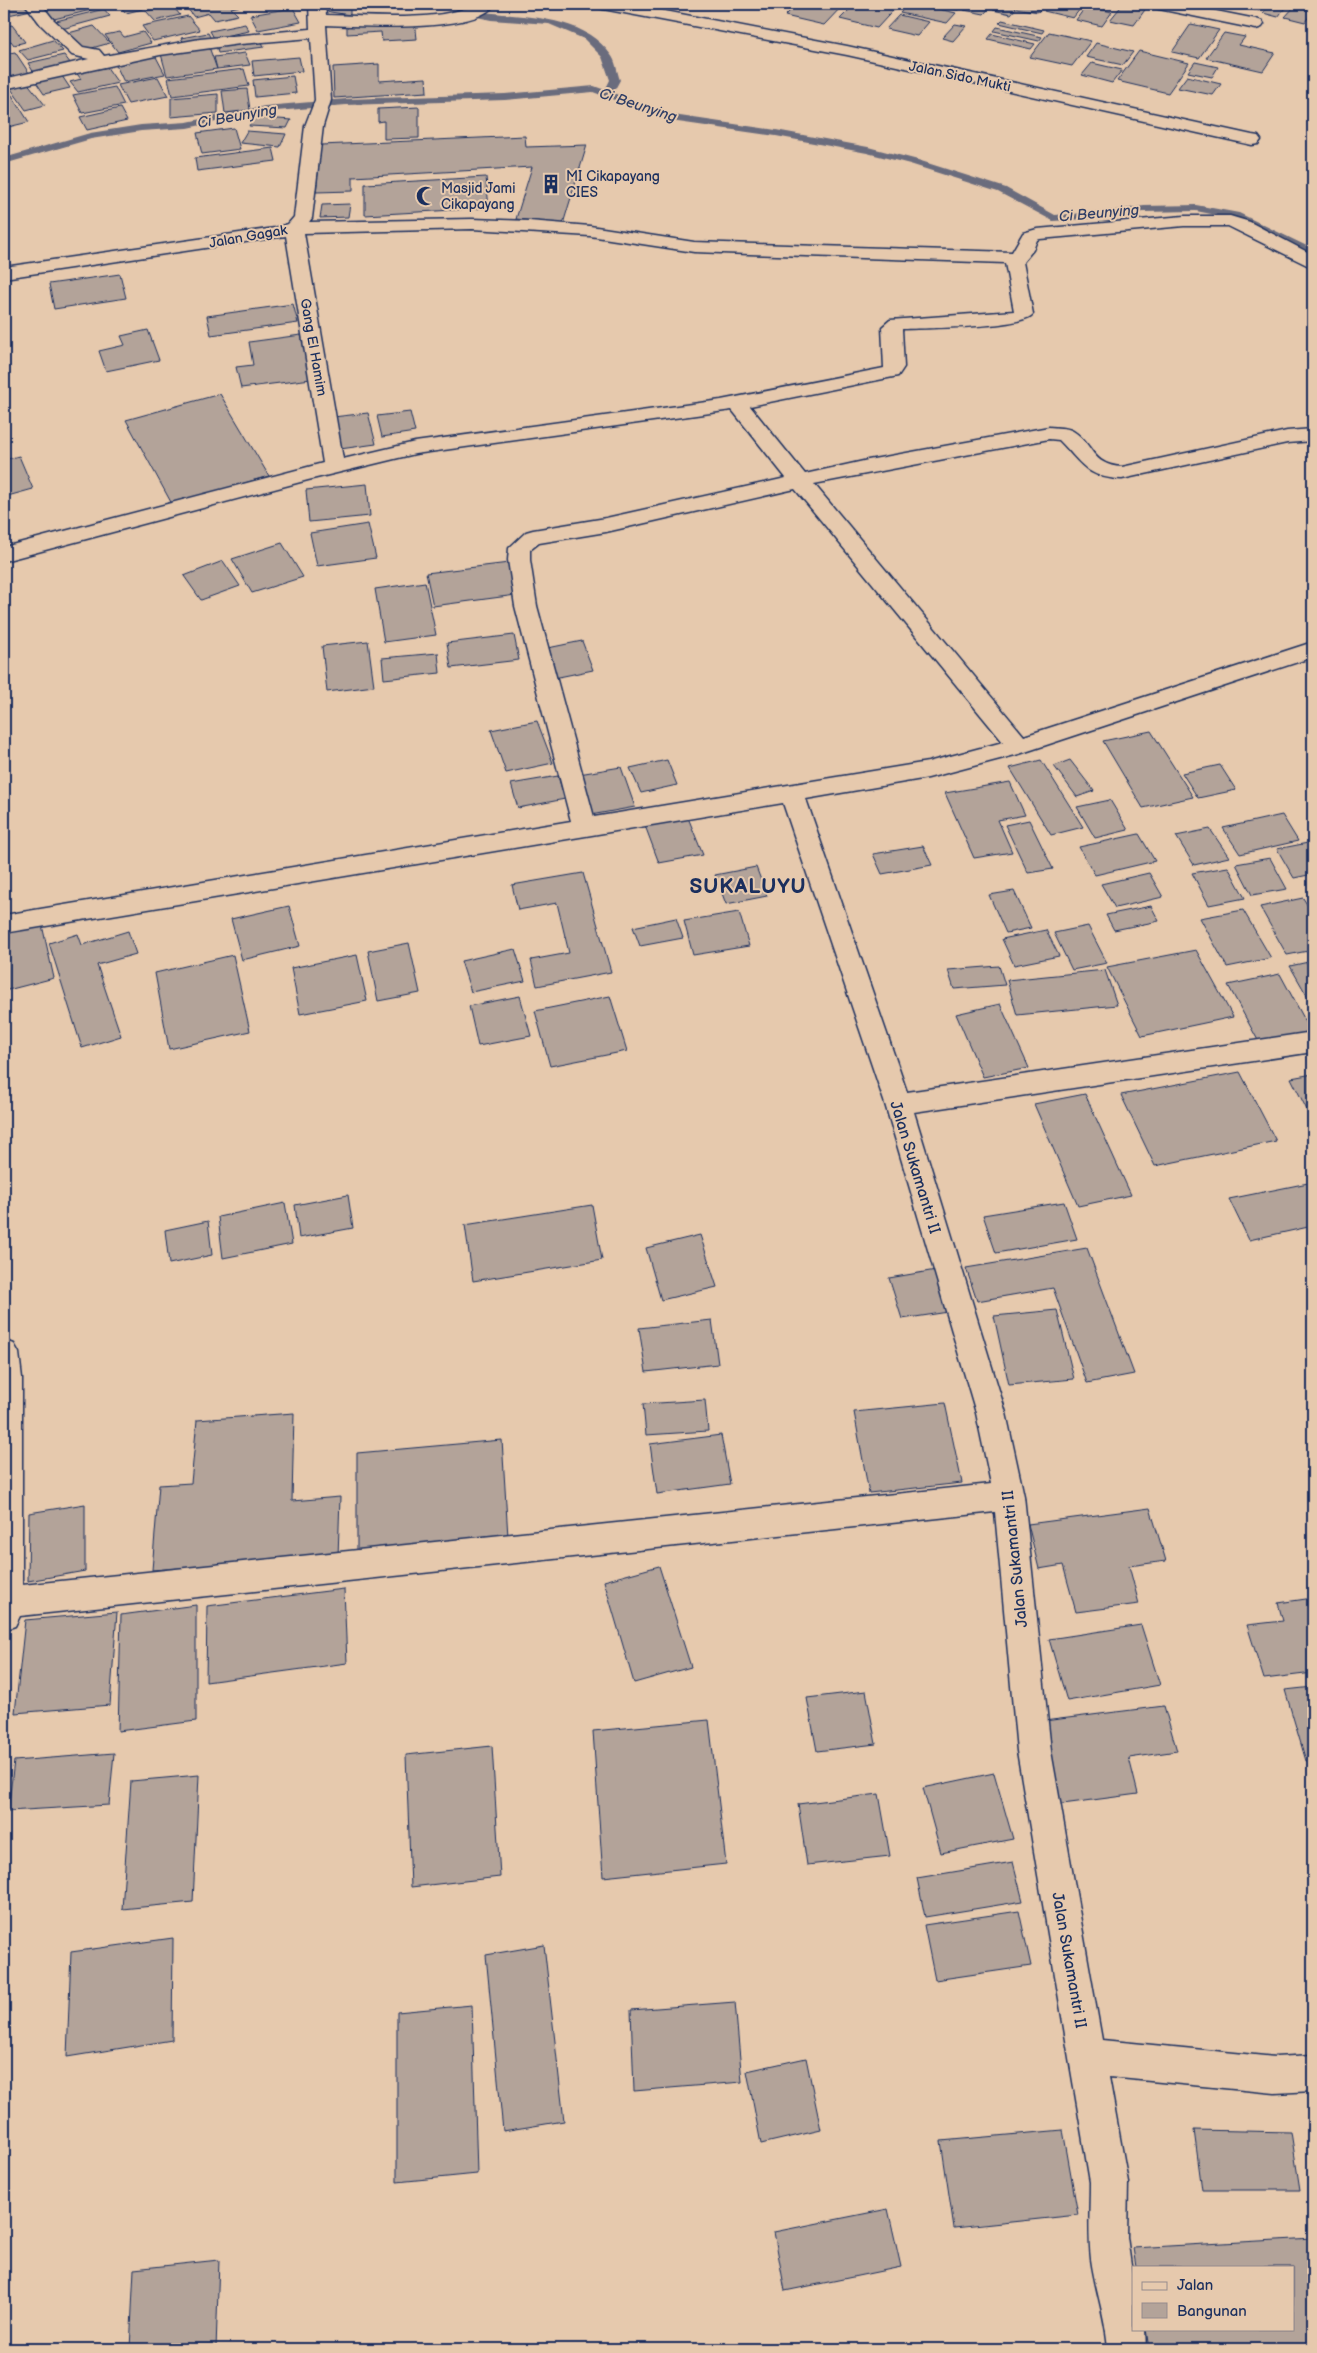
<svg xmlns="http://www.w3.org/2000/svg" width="1317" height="2353" viewBox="0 0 1317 2353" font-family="'Balsamiq Sans',sans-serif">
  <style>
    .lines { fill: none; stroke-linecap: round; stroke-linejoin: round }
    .stream { fill: #6b6c7d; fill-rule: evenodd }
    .building { fill: #b3a399; stroke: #1b2f5e }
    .minor-casing { stroke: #1b2f5e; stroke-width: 3 }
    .minor { fill: #e6c9ad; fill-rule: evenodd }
    .labels { text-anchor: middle; stroke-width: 4; stroke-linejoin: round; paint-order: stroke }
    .far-street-label { font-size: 14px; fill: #1b2f5e; stroke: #e6c9ad }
    .far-poi-label { font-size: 14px; fill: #1b2f5e; stroke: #e6c9ad; text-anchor: start }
    .far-water-label { font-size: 15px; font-style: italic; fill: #2f3e66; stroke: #e6c9ad }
    .street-label { font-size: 16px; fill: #1b2f5e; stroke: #e6c9ad }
    .district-label { font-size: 21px; font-weight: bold; letter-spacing: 1px; fill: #1b2f5e; stroke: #e6c9ad }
  </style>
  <rect width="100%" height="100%" fill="#e6c9ad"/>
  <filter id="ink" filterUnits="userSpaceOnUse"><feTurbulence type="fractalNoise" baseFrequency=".02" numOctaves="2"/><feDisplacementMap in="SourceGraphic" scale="10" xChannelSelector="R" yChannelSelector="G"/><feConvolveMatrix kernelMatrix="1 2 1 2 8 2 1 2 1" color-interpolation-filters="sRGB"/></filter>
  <g filter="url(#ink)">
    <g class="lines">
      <path class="stream" d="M453 4H463L466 9C512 19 580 10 611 55 616 61 617 72 620 80L613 93 673 115 776 130 868 147 918 160 1006 188 1055 215 1101 212 1144 206 1196 205 1239 213 1313 249V256L1232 218 1196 211 1144 212 1101 218 1053 221 998 192 910 164 867 153 776 136 671 121 593 92 505 100 346 105 265 112 187 128 141 131 91 139 4 164V158L90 133 141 125 187 122 265 106 346 99 505 94 594 86 605 90 610 80 602 57 584 39 549 24 491 20 459 13Z"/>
    </g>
    <path class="building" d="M4 4H26L31 10 4 16Z
      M66 4H100L103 7 50 20 42 10Z
      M118 4H148L151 7 126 13Z
      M184 4H250L231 8 238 15 215 20 209 13 194 17Z
      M324 4H350V15L324 11Z
      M751 4H791L784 11Z
      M797 4H844L824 25 785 16Z
      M855 4H899L877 28 840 19Z
      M908 4H917L956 13 947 23 900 13Z
      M933 4H962L958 10Z
      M969 4H993L984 14 964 10Z
      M998 4H1045L1038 12 1016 8 1011 14 993 10Z
      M1051 4H1084L1073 18 1044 11Z
      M1123 4H1131L1147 7 1134 25 1110 20Z
      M1231 4H1265L1259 11Z
      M1270 4H1288L1278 17 1263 13Z
      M172 5 180 15 155 21 146 11Z
      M1086 6 1112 12 1102 26 1076 20Z
      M1294 7 1313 11 1305 22 1285 17Z
      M293 8 301 22 258 30 250 15Z
      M104 9 110 16 58 30 52 22Z
      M899 15 929 22 917 36 886 29Z
      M188 16 200 30 153 41 142 26Z
      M1002 20 1044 30 1042 33 999 23Z
      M415 21 417 39 382 41 381 32 347 34V26Z
      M245 24 249 31 214 38 210 31Z
      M955 24 966 26 953 41 942 38Z
      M1191 24 1219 30 1199 58 1172 52Z
      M12 25 25 42 14 45 11 41 4 43V27Z
      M94 26 110 43 81 51 65 34Z
      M997 27 1042 37 1039 41 994 31Z
      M120 32 124 37 143 32 151 43 118 52 105 35Z
      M1049 32 1091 41 1072 66 1030 57Z
      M208 33 211 39 184 43 181 38Z
      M1224 33 1245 37 1239 45 1275 53 1263 71 1206 58Z
      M992 34 1035 44 1031 49 988 39Z
      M261 39 264 47 218 53 216 45Z
      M53 40 63 51 28 60 19 50Z
      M1096 43 1133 52 1123 65 1086 57Z
      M209 47 217 69 167 76 161 54Z
      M1139 51 1189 63 1168 93 1117 81Z
      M15 52 29 73 4 79V54Z
      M245 53 250 65 217 69 214 57Z
      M64 55 71 64 34 73 28 63Z
      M155 55 165 74 124 82 115 63Z
      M299 57 302 71 254 76 252 61Z
      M1195 62 1218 67 1212 77 1188 72Z
      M104 63 118 83 78 92 70 82 81 79 74 70Z
      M1092 63 1122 70 1112 83 1082 75Z
      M379 64V81L426 78 427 92 334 98 333 67Z
      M244 69 249 86 172 96 168 78Z
      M60 73 70 88 44 94 34 79Z
      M293 76 296 93 255 97 253 80Z
      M1187 76 1221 84 1213 95 1178 88Z
      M158 77 168 96 128 104 118 85Z
      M26 81 45 105 26 110 9 86Z
      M115 87 124 105 82 113 73 95Z
      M8 89 29 122 4 128V90Z
      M247 89 250 110 225 113 222 91Z
      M218 94V113L171 117V98Z
      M419 107V138L384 139V121L378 122V109Z
      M120 108 127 121 87 130 80 117Z
      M254 117 291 120 287 128 249 126Z
      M234 128 240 149 202 154 197 133Z
      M247 131 286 134 280 147 240 143Z
      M525 136 526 147 587 145 563 224 516 219 532 167 353 177V191L316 192 321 145Z
      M273 148 276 161 197 171 195 158Z
      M486 177 489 208 365 215V184Z
      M350 204 348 217 320 218 322 205Z
      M120 274 126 298 54 309 49 284Z
      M293 304 298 323 211 335 207 316Z
      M148 330 159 360 106 371 99 351 125 345 121 336Z
      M301 335 311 379 241 388 236 367 253 365 249 342Z
      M220 394 269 476 172 504 126 420Z
      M410 412 415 432 382 437 377 416Z
      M368 413 376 444 340 449 333 417Z
      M19 456 33 489 4 497V460Z
      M367 484 370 516 309 522 306 490Z
      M368 524 376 558 317 566 310 533Z
      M282 543 303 577 252 593 232 559Z
      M223 561 240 586 201 600 184 576Z
      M509 563 516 595 433 606 426 573Z
      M425 582 436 635 384 642 375 589Z
      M514 635 519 660 451 668 447 643Z
      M368 641 374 686 327 692 322 646Z
      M582 641 593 670 554 678 543 649Z
      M438 653 440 673 384 679 382 658Z
      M537 721 553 763 506 773 491 730Z
      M1151 731 1193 797 1143 808 1103 741Z
      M667 760 677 785 641 793 630 768Z
      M1041 760 1083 827 1051 835 1010 768Z
      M1070 760 1094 791 1077 797 1054 766Z
      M1220 765 1236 790 1198 798 1182 773Z
      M621 767 635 807 585 816 573 775Z
      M558 776 565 799 518 808 511 784Z
      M1010 782 1025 815 998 820 1012 852 974 858 945 793Z
      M1110 800 1128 830 1095 838 1077 807Z
      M687 815 703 855 659 863 644 823Z
      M1282 815 1298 841 1240 854 1223 828Z
      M1029 820 1053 869 1028 873 1005 825Z
      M1210 829 1229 857 1194 865 1176 836Z
      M1139 834 1155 861 1095 875 1079 847Z
      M1313 842V874L1294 878 1277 849Z
      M923 846 932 865 882 874 873 854Z
      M1270 858 1287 889 1252 895 1236 864Z
      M756 867 767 896 726 904 715 875Z
      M1228 867 1245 898 1209 905 1192 873Z
      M583 873 611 972 537 986 531 960 569 953 557 903 518 910 512 885Z
      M1149 873 1163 897 1115 908 1101 884Z
      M1014 891 1031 928 1006 933 989 895Z
      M1303 898 1313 914V950L1287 955 1260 907Z
      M289 906 300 946 242 960 231 919Z
      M1151 906 1159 921 1114 930 1106 915Z
      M1243 910 1271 958 1227 967 1200 918Z
      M739 912 749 946 693 955 684 921Z
      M676 918 683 938 640 946 633 927Z
      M42 925 54 978 4 991V934Z
      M1088 926 1107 963 1072 970 1054 933Z
      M1046 930 1059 956 1014 965 1002 939Z
      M128 931 136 954 97 965 121 1036 82 1048 49 943 78 934 82 945Z
      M409 943 420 993 378 1001 368 951Z
      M515 949 525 981 471 992 461 961Z
      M1196 950 1233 1017 1142 1036 1107 967Z
      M233 955 250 1031 169 1049 155 973Z
      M357 955 367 1001 300 1014 291 968Z
      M1313 961V1006L1290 966Z
      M999 966 1005 985 954 989 948 970Z
      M1105 970 1117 1005 1017 1015 1007 980Z
      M1280 974 1313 1035 1261 1046 1228 985Z
      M520 996 531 1036 478 1046 469 1006Z
      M610 996 627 1051 550 1066 535 1011Z
      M1000 1004 1029 1068 983 1077 956 1014Z
      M1240 1072 1276 1141 1155 1166 1121 1095Z
      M1313 1074V1122L1291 1078Z
      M1085 1094 1131 1195 1078 1206 1034 1104Z
      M1313 1182V1226L1249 1240 1229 1199Z
      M348 1195 353 1228 299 1238 295 1205Z
      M1064 1202 1077 1239 996 1253 983 1215Z
      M285 1203 292 1244 223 1258 218 1217Z
      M592 1205 602 1260 473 1281 465 1225Z
      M208 1221 212 1255 169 1264 165 1230Z
      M700 1235 717 1287 661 1300 646 1248Z
      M1087 1248 1134 1374 1087 1383 1053 1288 977 1301 966 1268Z
      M942 1269 955 1311 902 1319 889 1278Z
      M1057 1310 1074 1379 1009 1385 994 1316Z
      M712 1320 718 1364 646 1372 639 1328Z
      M705 1400 708 1431 646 1435 643 1404Z
      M945 1403 962 1483 869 1493 854 1412Z
      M294 1413 292 1501 340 1497 338 1557 152 1570 159 1485 191 1483 197 1420Z
      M721 1435 730 1484 657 1494 650 1444Z
      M502 1440 508 1537 357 1552V1453Z
      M85 1504V1571L28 1581 29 1513Z
      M1150 1508 1166 1561 1129 1566 1139 1604 1076 1612 1063 1565 1039 1569 1028 1524Z
      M659 1566 691 1667 634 1683 604 1581Z
      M344 1589 347 1663 206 1682 207 1606Z
      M1313 1598V1673L1264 1679 1247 1625 1283 1621 1278 1603Z
      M196 1605V1721L118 1731 121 1615Z
      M117 1612 110 1705 15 1713 25 1620Z
      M1141 1625 1160 1685 1067 1701 1049 1639Z
      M1313 1687V1760L1306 1761 1285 1690Z
      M866 1691 876 1744 817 1751 807 1698Z
      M1164 1706 1177 1751 1129 1758 1138 1794 1055 1805 1036 1722Z
      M709 1720 726 1864 603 1877 593 1731Z
      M492 1746 500 1877 411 1887 406 1755Z
      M114 1753 109 1805 8 1811 14 1761Z
      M994 1773 1013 1839 941 1853 923 1788Z
      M199 1775 193 1902 122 1909 131 1781Z
      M879 1794 890 1856 807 1865 798 1804Z
      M1013 1862 1023 1901 925 1917 917 1878Z
      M1019 1911 1031 1966 935 1980 924 1925Z
      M173 1938 172 2040 67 2057 71 1952Z
      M544 1945 564 2121 503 2131 486 1955Z
      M735 2002 742 2082 634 2091 631 2010Z
      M472 2005 477 2174 397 2182V2012Z
      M806 2058 821 2130 761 2144 747 2071Z
      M1063 2130 1078 2215 954 2228 941 2141Z
      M1194 2130 1291 2132 1300 2190H1202Z
      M888 2209 901 2267 785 2291 774 2232Z
      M1313 2238V2349H1149L1146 2329H1293V2267H1136L1133 2248Z
      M219 2260 216 2349H130L134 2269Z"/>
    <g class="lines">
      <defs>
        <path id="minor" d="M25 4H41L53 19 83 47 99 50 104 56 200 39 310 29 309 4H325L326 15C362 16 399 19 435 15 456 13 474 4 495 4 477 34 360 26 326 25L331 100 323 126 312 218 309 222 472 219 529 221 590 226 694 242 1012 252 1023 233 1037 229 1184 216H1230L1250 222 1313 255V268L1228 226H1184L1040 239 1037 240 1033 250 1023 262 1033 314C1024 328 923 328 902 329L904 367 898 376 750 406 805 474 868 460 1049 427C1056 428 1066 427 1073 431 1094 444 1090 465 1122 467L1287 431 1313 429V441L1287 443 1122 479C1086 478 1082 463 1059 440L1049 439 814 484 1024 736 1313 642V657L1019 754 928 778 806 799 907 1092 1313 1032V1052L914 1112 1006 1413 1024 1496 1051 1751 1102 2040 1275 2057 1313 2055V2091L1275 2093 1109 2077 1128 2182 1127 2237 1133 2280V2329H1145L1146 2349H1108C1106 2318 1095 2289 1091 2259 1088 2233 1090 2207 1090 2182L1017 1751 995 1512 20 1616 15 1626 4 1630V1340L14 1344 19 1353 22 1378V1585L991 1484 976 1413 885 1104 783 803 4 933V915L571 821 515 606 508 560 509 548 526 532 533 530 606 518 786 478 732 410 415 454 308 480 4 561V547L323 463 286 236 4 278V267L275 228 288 224 294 217 305 126 315 100 311 38 240 44 160 55 4 89V79L89 59 72 55 41 25ZM472 229 590 236 694 252 1005 263 1014 311 890 320 882 327 884 368 721 400 415 442 343 459 304 233ZM795 489 1003 742 928 762 594 817 537 606 530 560V550L539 543 606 532Z
          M595 4H629L847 46 1252 135 1258 136 1261 140 1258 144 1252 145 847 55 603 9 597 7Z
          M1151 4H1181L1256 19 1262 21 1264 24 1262 27 1256 29 1159 9 1153 7Z"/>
      </defs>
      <use href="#minor" class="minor-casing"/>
      <use href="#minor" class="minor"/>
    </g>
  </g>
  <defs>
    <symbol id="building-bare" viewBox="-9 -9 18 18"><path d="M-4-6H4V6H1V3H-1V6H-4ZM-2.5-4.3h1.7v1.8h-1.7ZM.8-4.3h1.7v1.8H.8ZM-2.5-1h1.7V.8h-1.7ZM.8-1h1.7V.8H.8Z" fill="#1b2f5e" stroke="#e6c9ad" stroke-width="2.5" paint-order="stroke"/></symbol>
    <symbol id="mosque-bare" viewBox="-9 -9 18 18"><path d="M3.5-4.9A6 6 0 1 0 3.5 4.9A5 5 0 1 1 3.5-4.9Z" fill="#1b2f5e" stroke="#e6c9ad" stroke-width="2.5" paint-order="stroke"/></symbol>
  </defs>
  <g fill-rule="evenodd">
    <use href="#building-bare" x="537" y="170" width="28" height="28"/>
    <use href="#mosque-bare" x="412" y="182" width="28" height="28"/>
  </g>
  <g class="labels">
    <g class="far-street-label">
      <text transform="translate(960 76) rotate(12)" y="5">Jalan Sido Mukti</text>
      <text transform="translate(248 236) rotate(-10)" y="5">Jalan Gagak</text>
      <text transform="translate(314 347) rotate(80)" y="5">Gang El Hamim</text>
    </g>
    <g class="far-poi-label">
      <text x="566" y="181">MI Cikapayang<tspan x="566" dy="16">CIES</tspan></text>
      <text x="441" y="193">Masjid Jami<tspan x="441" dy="16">Cikapayang</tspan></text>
    </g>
    <g class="far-water-label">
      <text transform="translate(638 105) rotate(18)" y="5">Ci Beunying</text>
      <text transform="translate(237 116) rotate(-10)" y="5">Ci Beunying</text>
      <text transform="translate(1099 213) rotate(-5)" y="5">Ci Beunying</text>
    </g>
    <g class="street-label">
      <text transform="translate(916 1167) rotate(73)" y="6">Jalan Sukamantri II</text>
      <text transform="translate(1014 1559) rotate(-96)" y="6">Jalan Sukamantri II</text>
      <text transform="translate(1070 1960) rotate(80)" y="6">Jalan Sukamantri II</text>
    </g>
    <g class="district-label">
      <text x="748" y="893">SUKALUYU</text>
    </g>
  </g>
  <rect width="1317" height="2353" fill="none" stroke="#e6c9ad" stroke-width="20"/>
  <rect x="10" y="10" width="1297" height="2333" fill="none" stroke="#1b2f5e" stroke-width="2" filter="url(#ink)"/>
  <rect x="1132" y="2266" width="162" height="65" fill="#e6c9ad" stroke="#958b8d"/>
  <rect x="1142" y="2282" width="25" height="8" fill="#e6c9ad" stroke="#958b8d"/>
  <text x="1177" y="2290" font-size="15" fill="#1b2f5e">Jalan</text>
  <rect x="1142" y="2303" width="25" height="15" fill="#b3a399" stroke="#958b8d"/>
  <text x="1177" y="2316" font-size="15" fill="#1b2f5e">Bangunan</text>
</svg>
